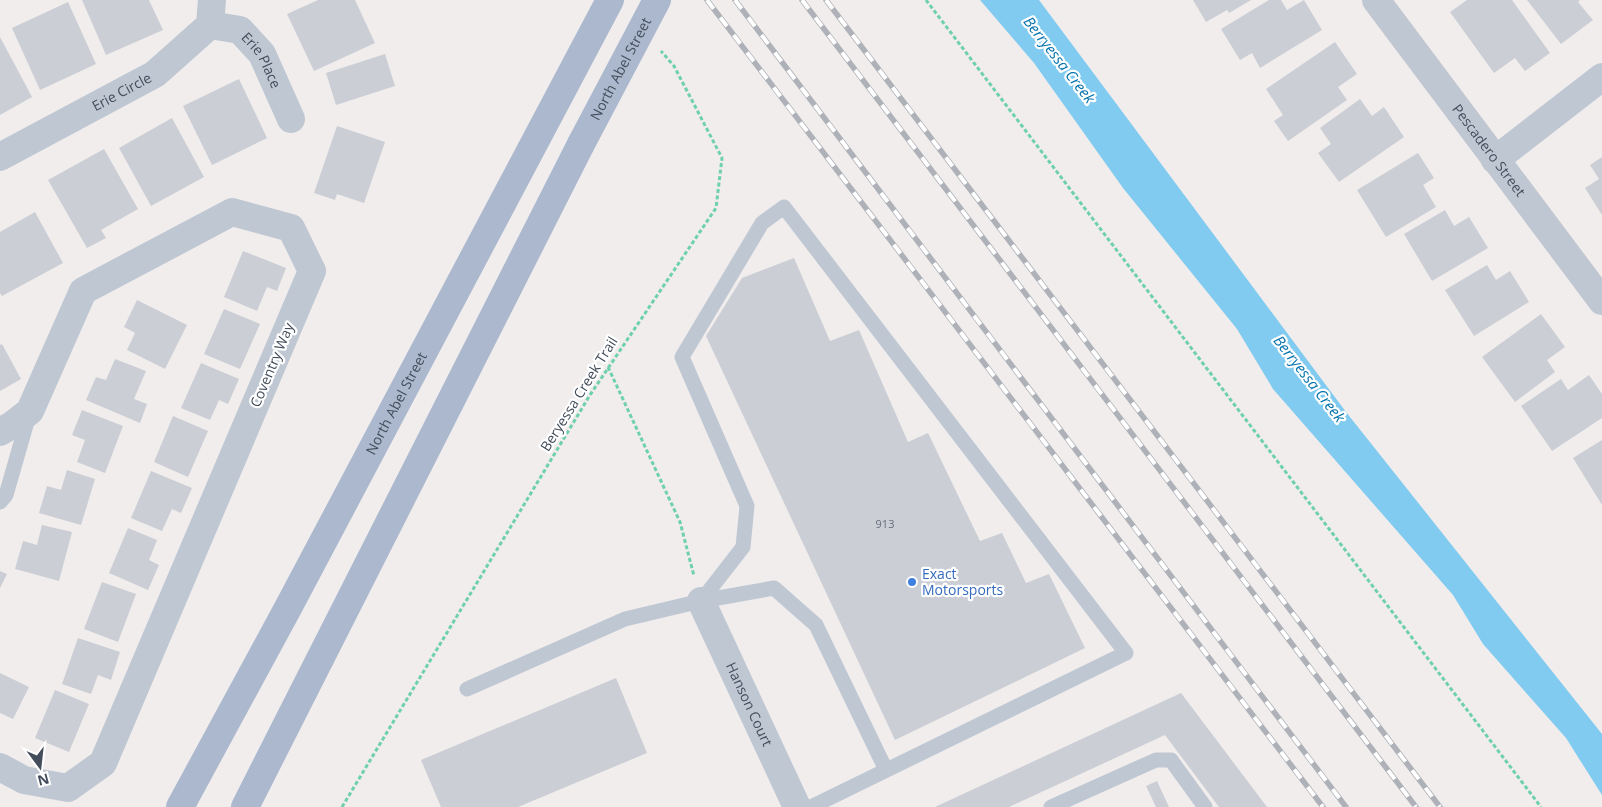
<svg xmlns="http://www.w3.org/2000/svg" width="1602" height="807" viewBox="0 0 1602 807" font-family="'Open Sans',sans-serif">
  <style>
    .water { fill: #82cbf0 }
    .building { fill: #cbced5 }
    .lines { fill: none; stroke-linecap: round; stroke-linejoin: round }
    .path { stroke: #6ed0ad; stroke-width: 3; stroke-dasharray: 4 2.5; stroke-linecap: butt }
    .service { stroke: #bfc7d3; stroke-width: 15 }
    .minor { stroke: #bfc7d3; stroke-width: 28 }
    .primary { stroke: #abb8ce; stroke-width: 28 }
    .rail-casing { stroke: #aeb1b8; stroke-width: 5.5 }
    .rail { stroke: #fff; stroke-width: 4; stroke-dasharray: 11; stroke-linecap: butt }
    .primary-bridge { stroke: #abb8ce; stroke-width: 28 }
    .shop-dot { fill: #3f7fe0; stroke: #fff; stroke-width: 2 }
    .labels { text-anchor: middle; stroke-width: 4.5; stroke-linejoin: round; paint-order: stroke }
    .number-label { font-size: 11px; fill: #666d7a }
    .street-label { font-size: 14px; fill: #444d5b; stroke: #fff }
    .shop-label { font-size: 14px; fill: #366cbe; stroke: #fff; text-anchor: start }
    .water-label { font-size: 15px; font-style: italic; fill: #0574ad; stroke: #fff }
  </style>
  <rect width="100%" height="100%" fill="#f0edec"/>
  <path class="water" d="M980 0H1039L1346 412 1602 734V795L1566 738 1483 644 1453 595 1273 389 1237 329 1123 188 1034 63Z"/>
  <path class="building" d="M82 0H149L163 30 106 55Z
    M318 0H355L375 43 314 71 287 14Z
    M1193 0H1251L1229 13 1227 10 1206 22Z
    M1269 0H1281L1287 10 1304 0 1322 30 1260 68 1252 53 1240 60 1221 29Z
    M1467 0H1512L1550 53 1525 71 1515 58 1494 73 1450 12Z
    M1527 0H1580L1578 2 1593 20 1561 44Z
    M68 2 96 64 40 90 12 28Z
    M0 37 32 97 0 115Z
    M1335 42 1357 74 1338 87 1347 100 1288 141 1274 121 1283 115 1266 89Z
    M385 54 395 86 336 105 326 73Z
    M239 79 267 138 212 165 183 106Z
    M1360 99 1372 116 1384 107 1404 137 1339 182 1318 153 1331 144 1320 128Z
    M172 118 204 177 151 206 119 148Z
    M337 126 385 142 364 203 337 194 335 200 314 193Z
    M104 149 138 209 101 230 106 238 87 248 48 180Z
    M1418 153 1434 178 1423 185 1436 207 1386 237 1357 190Z
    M1602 157V215L1585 188 1599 179 1590 165Z
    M1445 210 1454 226 1469 217 1488 248 1432 281 1404 234Z
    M35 212 63 263 2 296 0 293V232Z
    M243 251 286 268 277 291 267 287 257 311 224 297Z
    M794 258 830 341 859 330 908 442 928 433 980 541 1002 533 1026 583 1049 574 1085 648 895 740 706 336 742 278Z
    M1487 265 1496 280 1510 271 1529 302 1474 336 1445 290Z
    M137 300 187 325 165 369 127 350 135 333 124 327Z
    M224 309 260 324 240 369 204 354Z
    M1541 314 1565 347 1547 360 1555 372 1515 402 1482 357Z
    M2 344 21 379 0 391V345Z
    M115 359 146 371 134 399 147 404 140 423 86 400 96 377 106 380Z
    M201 363 239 379 228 404 219 400 210 420 181 408Z
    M1589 375 1602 394V418L1552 451 1521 406 1561 379 1568 390Z
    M82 410 123 426 105 473 77 462 85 440 72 435Z
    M173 416 208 431 188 477 154 462Z
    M1602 440V505L1573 458Z
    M67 470 95 479 81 525 39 513 47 486 61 490Z
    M151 471 192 488 181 513 172 509 162 531 131 518Z
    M42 525 72 532 59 581 15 569 23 541 37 545Z
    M128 528 157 540 149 560 159 565 148 590 109 573Z
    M0 571 7 574 0 588Z
    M102 582 136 594 118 642 84 629Z
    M78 638 120 652 111 680 98 675 91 694 62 684Z
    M0 673 29 687 13 719 0 713Z
    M616 678 647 753 518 807H441L421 760Z
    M55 690 89 704 69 752 35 738Z
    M1181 693 1267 807H1219L1165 735 1009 807H935Z
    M1157 781 1169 807H1156L1146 786Z"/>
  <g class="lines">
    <path class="path" d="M926 0 1541 807
      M608 367 680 522 694 576
      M342 807 590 395 716 208 722 158 674 66 661 51"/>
    <path class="service" d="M0 502 6 495 29 415
      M701 601 743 547 747 506 682 357 762 223 784 207 1126 653 811 807
      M467 689 625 619 701 601 774 588 816 625 886 770
      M1051 807 1156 760H1171L1205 807"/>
    <g class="minor">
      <path id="s1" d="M1376 0 1602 301"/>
      <path id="s2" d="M210 25 240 30 262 54 291 119"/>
      <path id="s3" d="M0 157 155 74 210 25 212 0"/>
      <path d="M1495 160 1602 77"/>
      <path d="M0 432 12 425 30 411 83 291 232 212 291 228 312 271 103 763 68 788 24 780 0 767"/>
      <path id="s4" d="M701 601 797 807"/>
    </g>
    <g class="primary">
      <path id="s5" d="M180 807 289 606 610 0"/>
      <path d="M245 807 581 144"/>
    </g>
    <defs>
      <path id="rail" d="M707 0 1323 807
        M735 0 1346 807
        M802 0 1416 807
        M826 0 1440 807"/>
    </defs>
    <use href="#rail" class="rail-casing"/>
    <use href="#rail" class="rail"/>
    <path class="primary-bridge" id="s6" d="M581 144 657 0"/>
  </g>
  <circle class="shop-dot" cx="912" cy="582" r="5"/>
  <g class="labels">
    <g class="number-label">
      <text x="885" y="528">913</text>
    </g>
    <g class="street-label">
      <text dy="5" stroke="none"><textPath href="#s2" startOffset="68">Erie Place</textPath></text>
      <text dy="5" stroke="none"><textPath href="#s6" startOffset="85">North Abel Street</textPath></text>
      <text dy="5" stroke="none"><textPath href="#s3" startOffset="138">Erie Circle</textPath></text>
      <text dy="5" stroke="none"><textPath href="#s1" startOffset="188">Pescadero Street</textPath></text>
      <text transform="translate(272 365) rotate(-67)" y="5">Coventry Way</text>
      <text transform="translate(579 394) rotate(-58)" y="5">Beryessa Creek Trail</text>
      <text dy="5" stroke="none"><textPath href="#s5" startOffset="458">North Abel Street</textPath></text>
      <text dy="5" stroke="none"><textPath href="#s4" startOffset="114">Hanson Court</textPath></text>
    </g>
    <g class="shop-label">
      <text x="922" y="579">Exact<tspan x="922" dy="16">Motorsports</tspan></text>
    </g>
    <g class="water-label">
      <text transform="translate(1059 60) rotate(52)" y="5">Berryessa Creek</text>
      <text transform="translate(1309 379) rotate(52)" y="5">Berryessa Creek</text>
    </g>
  </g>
  <g transform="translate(40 767) rotate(165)" stroke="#ffffff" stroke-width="4" paint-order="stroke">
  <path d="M0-4L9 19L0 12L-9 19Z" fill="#444d5b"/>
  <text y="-8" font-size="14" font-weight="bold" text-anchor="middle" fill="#444d5b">N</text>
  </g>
</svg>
